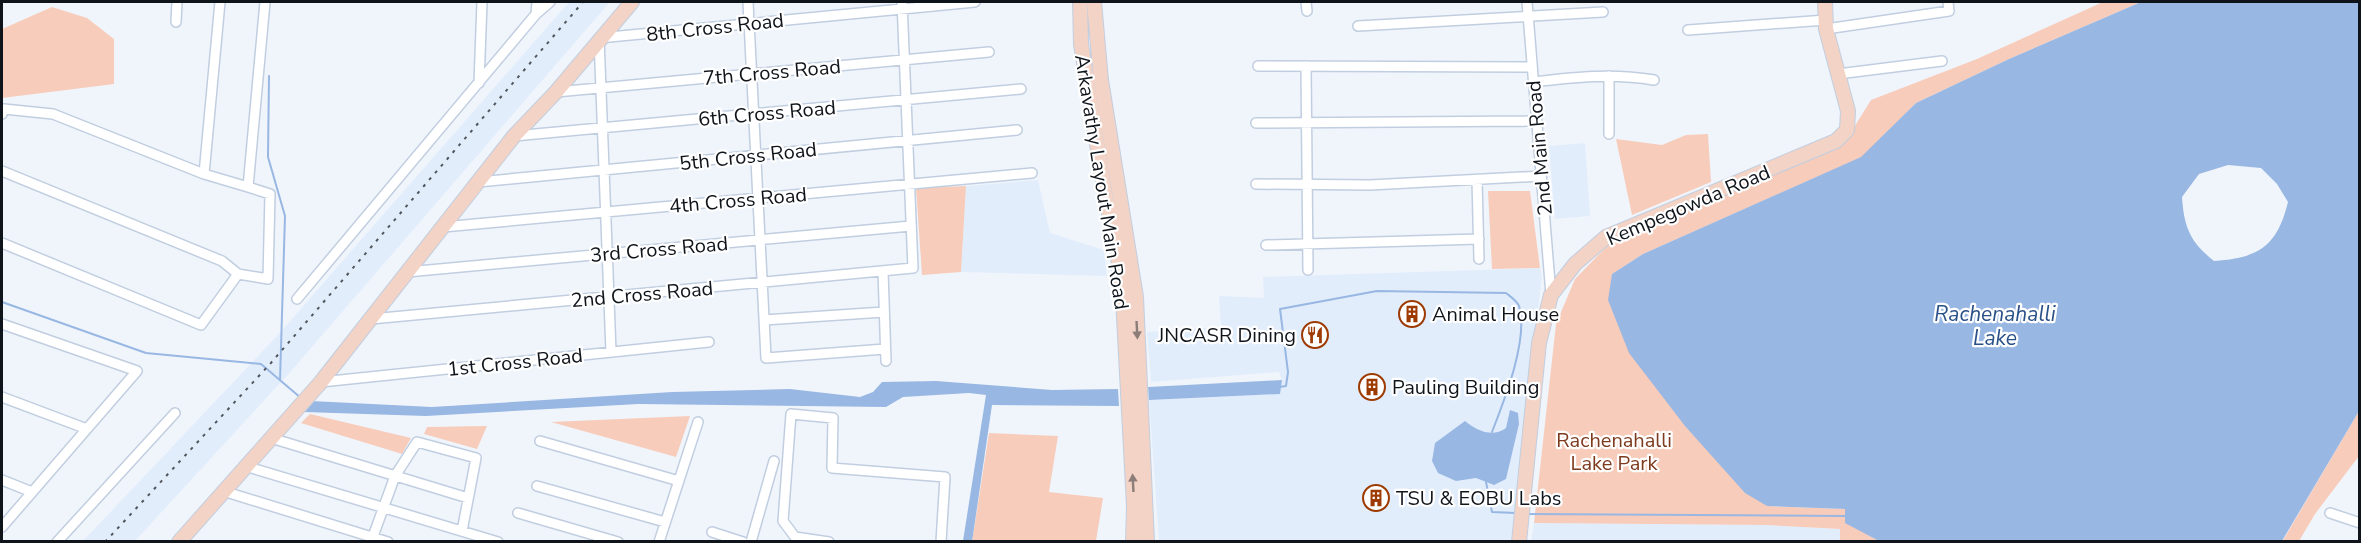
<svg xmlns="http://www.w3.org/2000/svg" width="2361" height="543" viewBox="0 0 2361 543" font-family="'Nunito Sans',sans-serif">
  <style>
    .built { fill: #e2edfc }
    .green { fill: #f7ccbb }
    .water { fill: #98b7e3; fill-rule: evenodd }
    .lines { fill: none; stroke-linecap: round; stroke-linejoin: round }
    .stream { stroke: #98b7e3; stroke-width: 2 }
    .street-casing { stroke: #c1cee0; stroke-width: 12 }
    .secondary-casing { stroke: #c1cee0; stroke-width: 16 }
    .street { stroke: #fff; stroke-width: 9 }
    .secondary { stroke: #f2d3c6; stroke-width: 14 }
    .rail { stroke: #51565c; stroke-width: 2; stroke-dasharray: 3 6; stroke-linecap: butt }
    .oneway { fill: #8c7d79 }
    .labels { text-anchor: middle; stroke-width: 4.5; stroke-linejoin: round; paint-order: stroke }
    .street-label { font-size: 20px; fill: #0f141a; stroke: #fff }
    .poi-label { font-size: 20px; fill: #0f141a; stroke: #fff; text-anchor: start }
    .park-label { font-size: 20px; fill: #7d3a1d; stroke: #fff }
    .water-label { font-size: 21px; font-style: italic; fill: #295087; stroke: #fff }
  </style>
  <rect width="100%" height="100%" fill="#f0f5fc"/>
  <path class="built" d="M569 2H610L292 370 135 541H83L277 336Z
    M1585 143 1590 216 1555 219 1549 146Z
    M1038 180 1050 233 1104 250 1107 276 961 272 966 186Z
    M1540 268 1542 276 1511 541H1159L1149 400 1279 394 1282 380 1279 372 1151 382 1147 332 1221 327 1219 296 1264 298 1263 277Z
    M1534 523 1766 525 1840 529V542H1531Z"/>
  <path class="green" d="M2103 2H2141L2009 59 1916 103 1862 157 1643 254 1612 274 1767 506 1846 509 1868 535 1879 541H1840V529L1766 525 1534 523 1556 324 1575 279 1611 242 1843 145 1871 100 1977 59Z
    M52 7 87 18 114 39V84L2 98V29Z
    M1708 134 1711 182 1632 215 1616 139 1662 145 1686 135Z
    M966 186 961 272 922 275 916 188Z
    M1488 191H1530L1540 268 1492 269Z
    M2359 411V456L2315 514 2299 541 2282 542Z
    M310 414 411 438 402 454 301 423Z
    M690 416 676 457 551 422Z
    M487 426 477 449 424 434 427 427Z
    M989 433 1058 436 1049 492 1103 498 1096 541 972 542Z"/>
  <path class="water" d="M2141 2H2359V411L2282 541H1879L1845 523V509L1767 506 1745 493 1685 426 1629 353 1608 300 1612 274 1643 254 1861 157 1916 103 2009 59ZM2228 165 2261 168 2277 184 2288 202C2277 247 2258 258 2214 261 2190 242 2184 227 2182 197L2199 174Z
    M1282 380 1280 394 1149 400 1148 387Z
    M936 381 1052 390 1118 389 1119 406 992 405 972 542 963 541 986 395 969 393 903 397 886 407 638 404 426 416 304 412 311 401 432 407 672 392 790 389 860 397 873 392 882 382Z
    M1510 410 1518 413 1519 424 1506 479 1494 485 1476 478 1456 481 1438 473 1432 461 1435 443 1465 421C1478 431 1492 438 1506 428Z"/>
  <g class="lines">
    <path class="stream" d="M269 76 268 157 285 216 280 380
      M2 302 146 353 261 364 301 398
      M1279 387 1286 386 1288 372 1280 309 1377 291 1506 293C1511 297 1517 301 1519 306 1529 339 1504 401 1492 432
      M1486 482 1492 512 1516 513
      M1527 514 1846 516"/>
    <defs>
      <path id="street" d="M748 2 766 358 885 349
        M1306 2 1307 11
        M1527 2 1551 295
        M536 14 550 2
        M176 22 177 2
        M1358 26 1603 12
        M1826 29 1949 11 1948 2
        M1688 30 1826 20
        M1258 66 1532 67
        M1306 66 1308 270
        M1838 74 1942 61
        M1609 76V134
        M1534 82C1574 77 1613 73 1654 80
        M479 83 482 2
        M556 92 989 52
        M2 114 4 109 53 114 204 174 248 187 265 2
        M1256 123 1537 121
        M514 136 1021 89
        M2 171 222 261 238 274 268 279 270 194 248 187
        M204 174 220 2
        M1477 180 1479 259
        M478 182 1017 130
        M1256 184 1370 185 1541 176
        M443 227 1032 173
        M2 243 201 325 238 274
        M1266 245 1479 239
        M883 271 886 361
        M407 272 911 226
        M297 299 536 14 537 2
        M371 319 913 268 902 2
        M764 320 884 312
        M2 324 137 371 2 527
        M611 352 599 38 975 2
        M321 382 709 342
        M2 397 87 429
        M271 438 468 498
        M540 441 679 481
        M245 466 498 542
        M2 480 32 492
        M537 486 665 522
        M223 491 388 542
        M518 513 618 542
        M2330 513 2360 523
        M712 532 743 542
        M57 542 175 413
        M371 542 395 476 417 442 476 458 462 531
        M659 542 698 422
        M751 542 774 461
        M829 542 795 537 783 521 791 414 833 418 832 468 945 477 941 542"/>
      <path id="secondary" d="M1080 2 1081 44 1106 201 1117 249 1123 298 1134 506 1133 542
        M1094 2 1101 80 1136 297 1147 542
        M179 542 321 382 514 136 556 92 632 2
        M1519 542 1539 343 1551 295 1575 264 1606 237 1836 141 1847 130 1848 111 1826 29 1825 2"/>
    </defs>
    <use href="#street" class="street-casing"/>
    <use href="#secondary" class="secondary-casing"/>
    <use href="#street" class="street"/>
    <use href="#secondary" class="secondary"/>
    <path class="rail" d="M105 542 270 364 583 2"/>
  </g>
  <defs><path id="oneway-solid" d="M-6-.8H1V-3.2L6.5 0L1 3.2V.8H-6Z" transform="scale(1.5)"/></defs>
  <g class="oneway">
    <use href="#oneway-solid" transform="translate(1137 330) rotate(87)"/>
    <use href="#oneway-solid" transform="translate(1133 483) rotate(-93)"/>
  </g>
  <defs>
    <symbol id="building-ring" viewBox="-11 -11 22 22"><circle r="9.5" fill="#fff" stroke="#9d3a00" stroke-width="1.5"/><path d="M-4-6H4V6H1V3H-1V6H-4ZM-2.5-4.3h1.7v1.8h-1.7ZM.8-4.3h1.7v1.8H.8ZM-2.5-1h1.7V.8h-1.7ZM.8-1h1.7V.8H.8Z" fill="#9d3a00"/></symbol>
    <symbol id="restaurant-ring" viewBox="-11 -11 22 22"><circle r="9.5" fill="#fff" stroke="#9d3a00" stroke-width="1.5"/><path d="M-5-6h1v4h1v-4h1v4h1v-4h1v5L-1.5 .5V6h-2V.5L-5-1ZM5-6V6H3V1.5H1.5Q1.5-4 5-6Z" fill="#9d3a00"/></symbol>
  </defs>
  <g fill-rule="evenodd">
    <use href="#building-ring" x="1397" y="299" width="30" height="30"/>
    <use href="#restaurant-ring" x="1300" y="320" width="30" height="30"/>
    <use href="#building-ring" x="1357" y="372" width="30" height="30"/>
    <use href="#building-ring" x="1361" y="483" width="30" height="30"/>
  </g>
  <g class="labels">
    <g class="street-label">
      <text transform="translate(715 27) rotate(-6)" y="7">8th Cross Road</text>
      <text transform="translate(772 72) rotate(-5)" y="7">7th Cross Road</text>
      <text transform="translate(767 113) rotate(-5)" y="7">6th Cross Road</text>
      <text transform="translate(1539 148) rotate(-95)" y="7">2nd Main Road</text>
      <text transform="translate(748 156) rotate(-6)" y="7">5th Cross Road</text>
      <text transform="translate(1102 182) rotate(81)" y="7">Arkavathy Layout Main Road</text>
      <text transform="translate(738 200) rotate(-5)" y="7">4th Cross Road</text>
      <text transform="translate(1688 205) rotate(-23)" y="7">Kempegowda Road</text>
      <text transform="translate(659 249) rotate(-5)" y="7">3rd Cross Road</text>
      <text transform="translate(642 294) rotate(-5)" y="7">2nd Cross Road</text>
      <text transform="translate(515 362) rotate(-6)" y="7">1st Cross Road</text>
    </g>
    <g class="poi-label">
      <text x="1432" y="321">Animal House</text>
      <text x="1296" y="342" text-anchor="end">JNCASR Dining</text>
      <text x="1392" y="394">Pauling Building</text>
      <text x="1396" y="505">TSU &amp; EOBU Labs</text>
    </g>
    <g class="park-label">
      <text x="1614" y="447">Rachenahalli<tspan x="1614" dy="23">Lake Park</tspan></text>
    </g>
    <g class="water-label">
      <text x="1995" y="321">Rachenahalli<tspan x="1995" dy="24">Lake</tspan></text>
    </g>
  </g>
  <rect width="2361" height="543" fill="none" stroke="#0f141a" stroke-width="6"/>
</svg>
